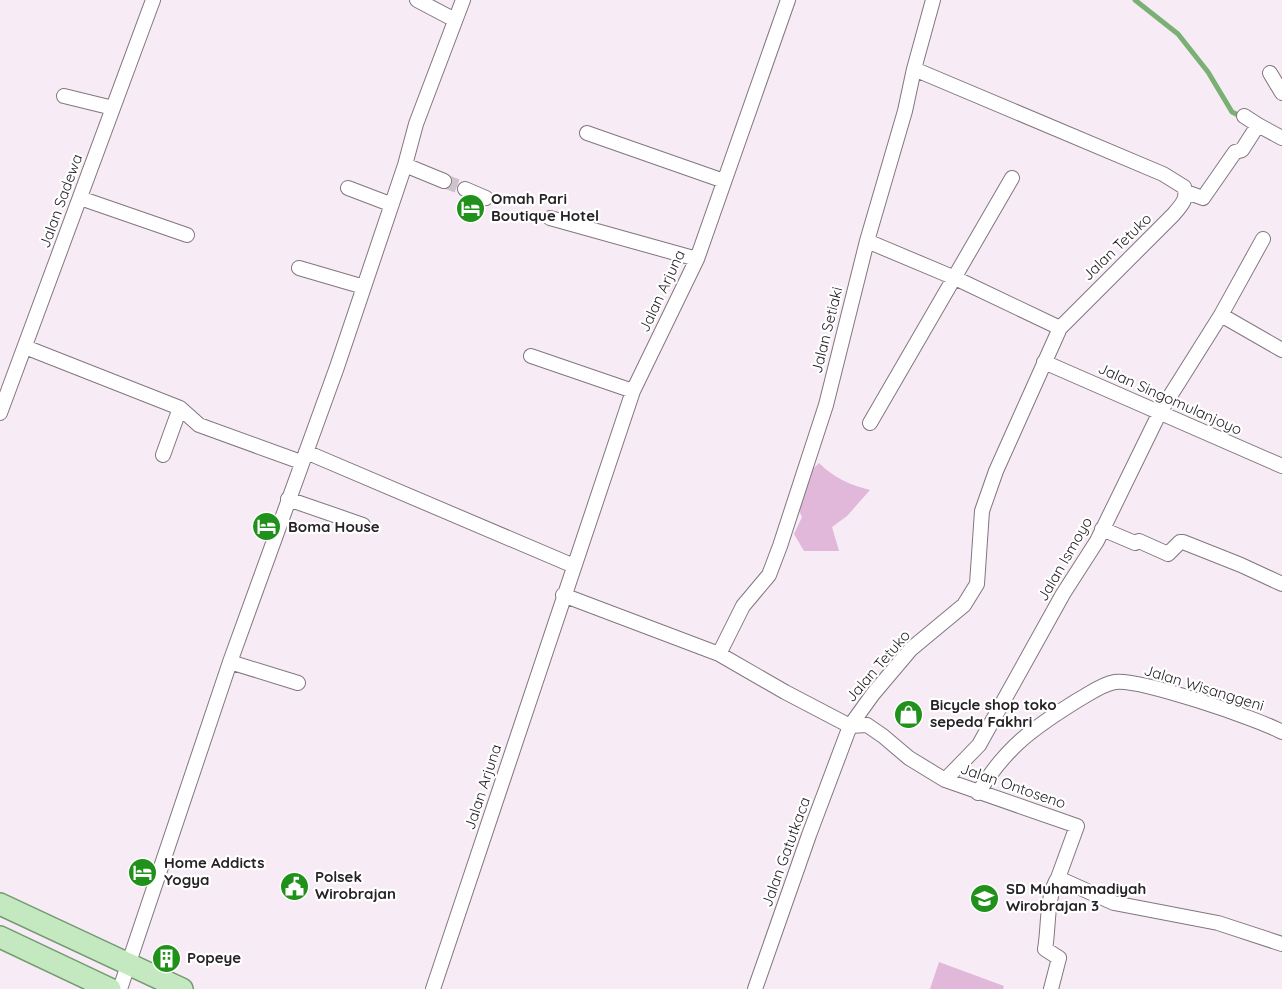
<svg xmlns="http://www.w3.org/2000/svg" width="1282" height="989" viewBox="0 0 1282 989" font-family="Quicksand,sans-serif">
  <style>
    .green { fill: #e1b7da }
    .lines { fill: none; stroke-linecap: round; stroke-linejoin: round }
    .stream { stroke: #7bb075; stroke-width: 5 }
    .minor-tunnel { stroke: #cdc3cc; stroke-width: 14; stroke-dasharray: 14 7; stroke-linecap: butt }
    .minor-casing { stroke: #81777f; stroke-width: 16 }
    .primary-casing { stroke: #739a6f; stroke-width: 24 }
    .minor { stroke: #fff; stroke-width: 14 }
    .primary { stroke: #c4e9c1; stroke-width: 21 }
    .labels { text-anchor: middle; stroke-width: 4.5; stroke-linejoin: round; paint-order: stroke }
    .poi-label { font-size: 15px; font-weight: bold; fill: #262226; stroke: #fff; text-anchor: start }
    .street-label { font-size: 15px; fill: #262226; stroke: #fff }
  </style>
  <rect width="100%" height="100%" fill="#f7ebf5"/>
  <path class="green" d="M806 461 814 468 819 463C834 478 850 485 870 490L847 516 832 527 839 551H804L794 534 802 517 794 500Z
    M939 962 1004 986 1003 989H930Z"/>
  <g class="lines">
    <path class="stream" d="M1135 0 1178 34 1208 72 1232 112 1244 118"/>
    <path class="minor-tunnel" d="M444 181 465 189"/>
    <defs>
      <path id="minor" d="M417 0 455 20
        M1270 73 1282 93
        M64 96 113 108
        M1244 116 1258 125
        M587 133 724 181
        M405 165 444 181
        M348 188 390 204
        M465 189 486 198
        M1186 192 1203 198 1235 152 1242 150 1258 125 1282 138
        M80 198 187 235
        M550 218 697 259
        M867 241 955 278 1060 328
        M299 268 364 287
        M1221 315 1282 350
        M25 347 180 408 199 425 301 462
        M531 356 633 391
        M1044 362 1282 466
        M0 413 153 0
        M870 423 1012 178
        M306 452 574 566
        M163 455 180 408
        M288 499 363 525
        M1102 529 1135 543 1139 541 1168 554 1180 542H1183L1241 565 1282 584
        M563 595 719 654 785 692 850 726
        M719 654 743 606 769 575 780 546 826 405 867 241 905 111 914 69 933 0
        M230 662 298 683
        M850 726 867 725 883 736 909 758 945 780 1077 826 1058 878C1046 896 1049 928 1045 949L1059 958 1051 989
        M945 780 979 745 1063 594 1097 541 1160 412 1221 315 1263 239
        M978 793C1006 747 1033 728 1078 700 1089 694 1102 684 1115 682 1138 678 1259 719 1282 732
        M1058 878 1114 903 1218 923 1282 944
        M120 989 230 662 337 367 405 165 416 124 463 0
        M433 989 633 391 697 259 788 0
        M755 989 809 835 850 726 873 694 911 649 964 605 977 584 982 511 996 471 1060 328 1173 215C1180 207 1189 198 1184 187L1163 174 914 69"/>
      <path id="primary" d="M0 904 182 989
        M0 937 110 989"/>
    </defs>
    <use href="#minor" class="minor-casing"/>
    <use href="#primary" class="primary-casing"/>
    <use href="#minor" class="minor"/>
    <use href="#primary" class="primary"/>
  </g>
  <defs>
    <symbol id="hotel-disc" viewBox="-11 -11 22 22"><circle r="9.5" fill="#20911a" stroke="#fff"/><path d="M-6-4.5h1.5V1H6V5H4.5V3h-9V5H-6ZM-4 0a1.8 1.8 0 1 1 3.6 0ZM.5 0V-2.5h3Q6-2.5 6 0Z" fill="#fff"/></symbol>
    <symbol id="shop-disc" viewBox="-11 -11 22 22"><circle r="9.5" fill="#20911a" stroke="#fff"/><path d="M-5-2.5h2.3a2.7 3.5 0 0 1 5.4 0H5L5.5 6h-11ZM-1.5-2.5h3a1.5 2.3 0 0 0-3 0Z" fill="#fff"/></symbol>
    <symbol id="civic-disc" viewBox="-11 -11 22 22"><circle r="9.5" fill="#20911a" stroke="#fff"/><path d="M-.6-6.5H3V-4.5H.6V-3L4-1V1h2V6H-6V1h2V-1L-.6-3ZM-1.2 2.5V6h2.4V2.5Z" fill="#fff"/></symbol>
    <symbol id="school-disc" viewBox="-11 -11 22 22"><circle r="9.5" fill="#20911a" stroke="#fff"/><path d="M0-5L7-2L0 1L-7-2ZM-4 1L0 2.5L4 1V4Q0 6-4 4Z" fill="#fff"/></symbol>
    <symbol id="building-disc" viewBox="-11 -11 22 22"><circle r="9.5" fill="#20911a" stroke="#fff"/><path d="M-4-6H4V6H1V3H-1V6H-4ZM-2.5-4.3h1.7v1.8h-1.7ZM.8-4.3h1.7v1.8H.8ZM-2.5-1h1.7V.8h-1.7ZM.8-1h1.7V.8H.8Z" fill="#fff"/></symbol>
  </defs>
  <g fill-rule="evenodd">
    <use href="#hotel-disc" x="454" y="192" width="33" height="33"/>
    <use href="#hotel-disc" x="250" y="510" width="33" height="33"/>
    <use href="#shop-disc" x="892" y="698" width="33" height="33"/>
    <use href="#hotel-disc" x="126" y="856" width="33" height="33"/>
    <use href="#civic-disc" x="278" y="870" width="33" height="33"/>
    <use href="#school-disc" x="968" y="882" width="33" height="33"/>
    <use href="#building-disc" x="150" y="942" width="33" height="33"/>
  </g>
  <g class="labels">
    <g class="poi-label">
      <text x="491" y="204">Omah Pari<tspan x="491" dy="17">Boutique Hotel</tspan></text>
      <text x="288" y="532">Boma House</text>
      <text x="930" y="710">Bicycle shop toko<tspan x="930" dy="17">sepeda Fakhri</tspan></text>
      <text x="164" y="868">Home Addicts<tspan x="164" dy="17">Yogya</tspan></text>
      <text x="315" y="882">Polsek<tspan x="315" dy="17">Wirobrajan</tspan></text>
      <text x="1006" y="894">SD Muhammadiyah<tspan x="1006" dy="17">Wirobrajan 3</tspan></text>
      <text x="187" y="963">Popeye</text>
    </g>
    <g class="street-label">
      <text transform="translate(61 201) rotate(-70)" y="5">Jalan Sadewa</text>
      <text transform="translate(1117 247) rotate(-44)" y="5">Jalan Tetuko</text>
      <text transform="translate(662 291) rotate(-65)" y="5">Jalan Arjuna</text>
      <text transform="translate(827 330) rotate(-76)" y="5">Jalan Setiaki</text>
      <text transform="translate(1170 399) rotate(24)" y="5">Jalan Singomulanjoyo</text>
      <text transform="translate(1065 559) rotate(-60)" y="5">Jalan Ismoyo</text>
      <text transform="translate(878 666) rotate(-49)" y="5">Jalan Tetuko</text>
      <text transform="translate(1204 688) rotate(17)" y="5">Jalan Wisanggeni</text>
      <text transform="translate(1013 786) rotate(19)" y="5">Jalan Ontoseno</text>
      <text transform="translate(483 787) rotate(-72)" y="5">Jalan Arjuna</text>
      <text transform="translate(786 852) rotate(-70)" y="5">Jalan Gatutkaca</text>
    </g>
  </g>
</svg>
